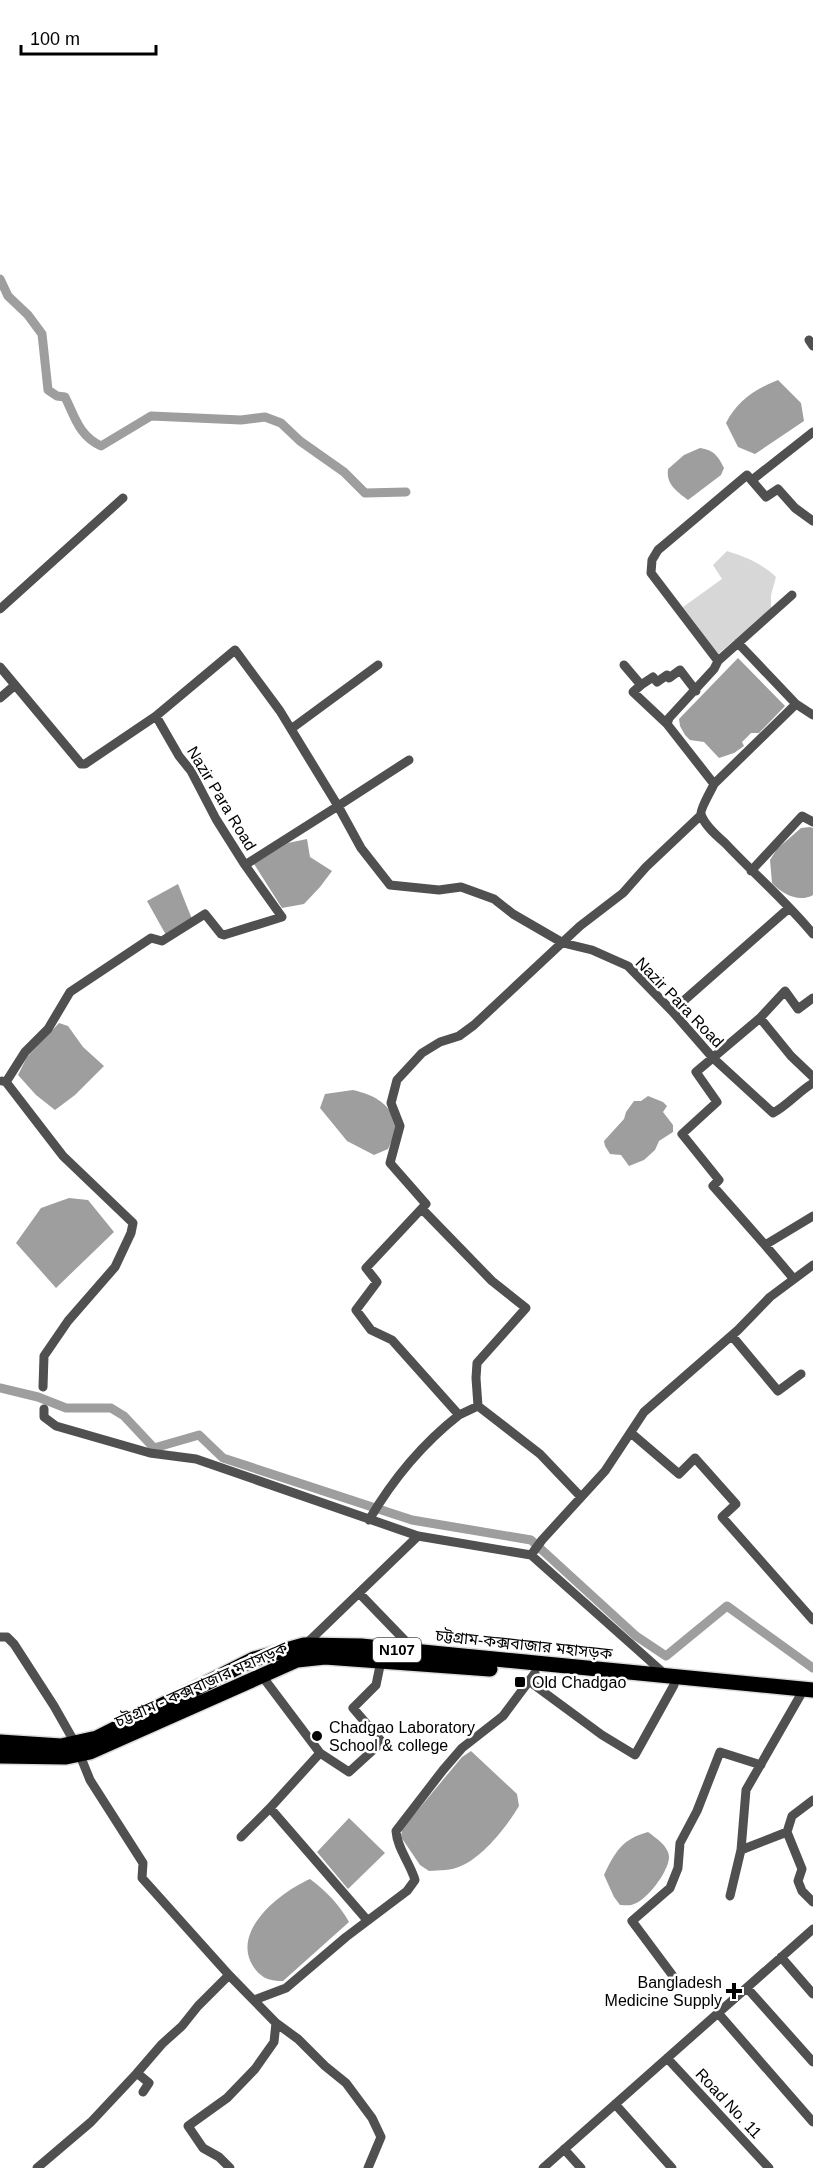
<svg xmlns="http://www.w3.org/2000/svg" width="813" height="2168" viewBox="0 0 813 2168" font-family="Helvetica,'Noto Sans Bengali',sans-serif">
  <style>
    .green { fill: #d7d7d7 }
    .water { fill: #9e9e9e }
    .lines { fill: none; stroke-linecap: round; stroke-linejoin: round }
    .canal { stroke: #9e9e9e; stroke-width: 9 }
    .trunk-casing { stroke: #dbdbdb; stroke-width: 18 }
    .minor { stroke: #505050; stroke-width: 9 }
    .trunk { stroke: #000; stroke-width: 15 }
    .poi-dot { fill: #000; stroke: #fff; stroke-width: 2 }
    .labels { text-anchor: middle; stroke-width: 5; stroke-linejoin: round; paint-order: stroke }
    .shield { fill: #fff; stroke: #4c4c4c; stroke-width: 1.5 }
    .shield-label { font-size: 15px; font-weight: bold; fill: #000 }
    .street-label { font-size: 16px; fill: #000; stroke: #fff }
    .poi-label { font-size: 16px; fill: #000; stroke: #fff; text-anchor: start }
  </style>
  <rect width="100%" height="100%" fill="#fff"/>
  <path class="green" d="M727 551C746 557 761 563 776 577L771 595V609L718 654 683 607 722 579 713 565Z"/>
  <path class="water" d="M778 380 801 403 804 421 755 454 738 447 726 423C737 401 755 389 778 380Z
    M700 448C714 450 718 456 724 468L721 475 688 500C677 491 666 485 668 469L684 455Z
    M738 658 785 706 759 733H751L742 742 744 746 734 753 719 758 704 742 690 740 685 735 680 726 679 719Z
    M810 827 813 828V895C799 903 782 894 772 883L770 860 777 849 801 828Z
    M307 839 310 857 332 871 320 887 304 904 282 908 254 864 288 843Z
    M178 884 192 919 166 935 147 901Z
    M59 1023 68 1026 83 1047 104 1066 75 1095 55 1110 36 1095 18 1075 27 1057Z
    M353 1090C376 1096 384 1101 397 1120L395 1134 388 1149 374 1155 347 1141 320 1108 325 1094Z
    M648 1096 663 1102 667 1106 663 1112 673 1125V1132L659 1141 655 1150 644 1160 629 1166 621 1155 610 1154 605 1146 604 1141 624 1119 626 1112 634 1101H641Z
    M69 1198 88 1200 114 1232 56 1288 16 1243 41 1208Z
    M471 1751 517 1794 519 1806C507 1826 483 1857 461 1866 451 1871 440 1870 429 1871L420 1865 401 1837 402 1829 462 1757Z
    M349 1818 385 1853 348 1889 317 1852Z
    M648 1832C656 1838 668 1846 669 1856 670 1870 647 1900 634 1904 631 1906 624 1905 620 1905L614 1897 604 1875C615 1852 622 1839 648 1832Z
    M310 1879C326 1891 339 1904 349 1922L283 1981C270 1981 263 1979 255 1969 228 1933 280 1892 310 1879Z"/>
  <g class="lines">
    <path class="canal" d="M0 279 8 296 28 315 42 334 48 390 57 396 65 397C75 417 79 436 101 446L151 416 241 420 265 417 281 423 300 441 344 472 365 493 406 492
      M0 1388 38 1397 66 1408H111L124 1416 154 1448 199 1435 223 1458 412 1520 531 1540 636 1636 666 1656 727 1606 813 1668"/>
    <defs>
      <path id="trunk" d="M0 1742 61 1746 97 1738 254 1659 304 1645 361 1646 813 1690
        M0 1756 66 1757 90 1752 297 1660 325 1657 490 1669"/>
    </defs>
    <use href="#trunk" class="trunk-casing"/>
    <path class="minor" d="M809 340 813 346
      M752 480 813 432
      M813 521 795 508 778 489 766 497 747 475 658 550 652 560 651 573 718 661 714 669 669 718 667 724 714 784C711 791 700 809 701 814 704 825 717 836 725 843 754 874 787 902 813 934
      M0 609 123 498
      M718 661 792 595
      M624 665 641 685 653 677 657 682 667 675 669 678 680 670 696 691
      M0 667 81 764H85L156 716 235 650 280 711 338 806 409 760
      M641 685 633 692 667 724
      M0 698 14 686
      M796 704 813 715
      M156 716 179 756 191 771 216 819 245 865 338 806 361 848 390 885 439 890 461 887 494 899 513 914 563 943 592 950 628 966 672 1011 713 1058 773 1113C787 1106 798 1092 813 1083
      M291 729 378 665
      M714 784 796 704 738 643
      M751 871 802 816 813 822
      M672 1011 789 908
      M760 1018 785 991 798 1009 813 998
      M2 1081 6 1082 63 1156 133 1223 131 1233 115 1267 68 1321 44 1356 43 1387
      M6 1082 25 1052 48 1029 70 992 151 938 162 941 205 914 221 934 224 935 282 917 245 865
      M422 1209 492 1281 526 1308 477 1363 476 1378 478 1406
      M765 1245 713 1186 719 1180 682 1134 717 1102 696 1072 760 1018 791 1056 813 1077
      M793 1278 765 1245 813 1216
      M732 1336 778 1391 801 1374
      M44 1409V1417L56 1426 150 1453 196 1459 418 1536 531 1555 667 1676
      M631 1433 679 1474 695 1458 736 1504 722 1517 813 1620
      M581 1497 540 1454 478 1406 459 1415 392 1340 371 1330 356 1310 377 1282 366 1268 426 1204 390 1163 400 1126 391 1103 397 1080 422 1053 440 1042 459 1036 474 1025 580 926 623 893 646 867 701 815
      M369 1520C393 1479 422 1444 459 1415
      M531 1555 542 1540 605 1471 644 1412 738 1330 770 1297 813 1265
      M359 1593 416 1652
      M0 1637H7L14 1644 54 1706 75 1743 90 1780 143 1863 142 1878 229 1975 276 2023 298 2039 325 2066 346 2083 372 2118 381 2137 368 2168
      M305 1645 418 1536
      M262 1676 320 1753 270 1808 367 1920
      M530 1682 602 1735 635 1755 674 1685
      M320 1753 349 1772 382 1742 353 1708 376 1685 381 1661
      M813 1800 792 1816 787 1832 802 1869 798 1881 802 1891 813 1902
      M241 1837 270 1808
      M741 1850 787 1832
      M730 1896 741 1850 746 1790 800 1696
      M781 1957 813 1994
      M673 1976 632 1921 670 1888 678 1868 680 1843 697 1811 720 1752 761 1765
      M747 1988 813 2062
      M254 2000 286 1988 346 1937 407 1891 415 1880C410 1863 397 1848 396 1831L443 1770 462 1748 503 1716 535 1673
      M718 2013 813 2122
      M667 2058 769 2168
      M143 2092 149 2083 137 2073 162 2044 182 2026 198 2006 229 1975
      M615 2104 672 2168
      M564 2149 581 2168
      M37 2168 91 2122 137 2073
      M230 2168 219 2157 203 2148 188 2126 227 2098 255 2069 274 2042 276 2023
      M543 2168 813 1929"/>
    <use href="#trunk" class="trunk"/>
  </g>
  <g class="poi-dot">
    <rect x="514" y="1676" width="12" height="12" rx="3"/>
    <circle cx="317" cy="1736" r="6"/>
    <path d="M731 1982h6v6h6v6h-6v6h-6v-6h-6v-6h6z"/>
  </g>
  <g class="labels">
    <rect class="shield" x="373" y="1638" width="48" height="24" rx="4.5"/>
    <g class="shield-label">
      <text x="397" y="1655">N107</text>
    </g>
    <g class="street-label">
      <text transform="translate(222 798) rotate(59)" y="6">Nazir Para Road</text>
      <text transform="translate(680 1002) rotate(46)" y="6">Nazir Para Road</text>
      <text transform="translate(524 1644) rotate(6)" y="6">চট্টগ্রাম-কক্সবাজার মহাসড়ক</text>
      <text transform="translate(201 1684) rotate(-24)" y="6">চট্টগ্রাম - কক্সবাজার মহাসড়ক</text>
      <text transform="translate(729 2103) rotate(47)" y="6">Road No. 11</text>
    </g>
    <g class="poi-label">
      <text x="532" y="1688">Old Chadgao</text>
      <text x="329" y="1733">Chadgao Laboratory<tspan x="329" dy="18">School &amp; college</tspan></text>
      <text x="722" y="1988" text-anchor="end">Bangladesh<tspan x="722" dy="18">Medicine Supply</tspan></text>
    </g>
  </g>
  <path d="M21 45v9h135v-9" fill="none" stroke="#000000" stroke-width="3"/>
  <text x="30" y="45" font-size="18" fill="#000000" stroke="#ffffff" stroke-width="4.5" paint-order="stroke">100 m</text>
</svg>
